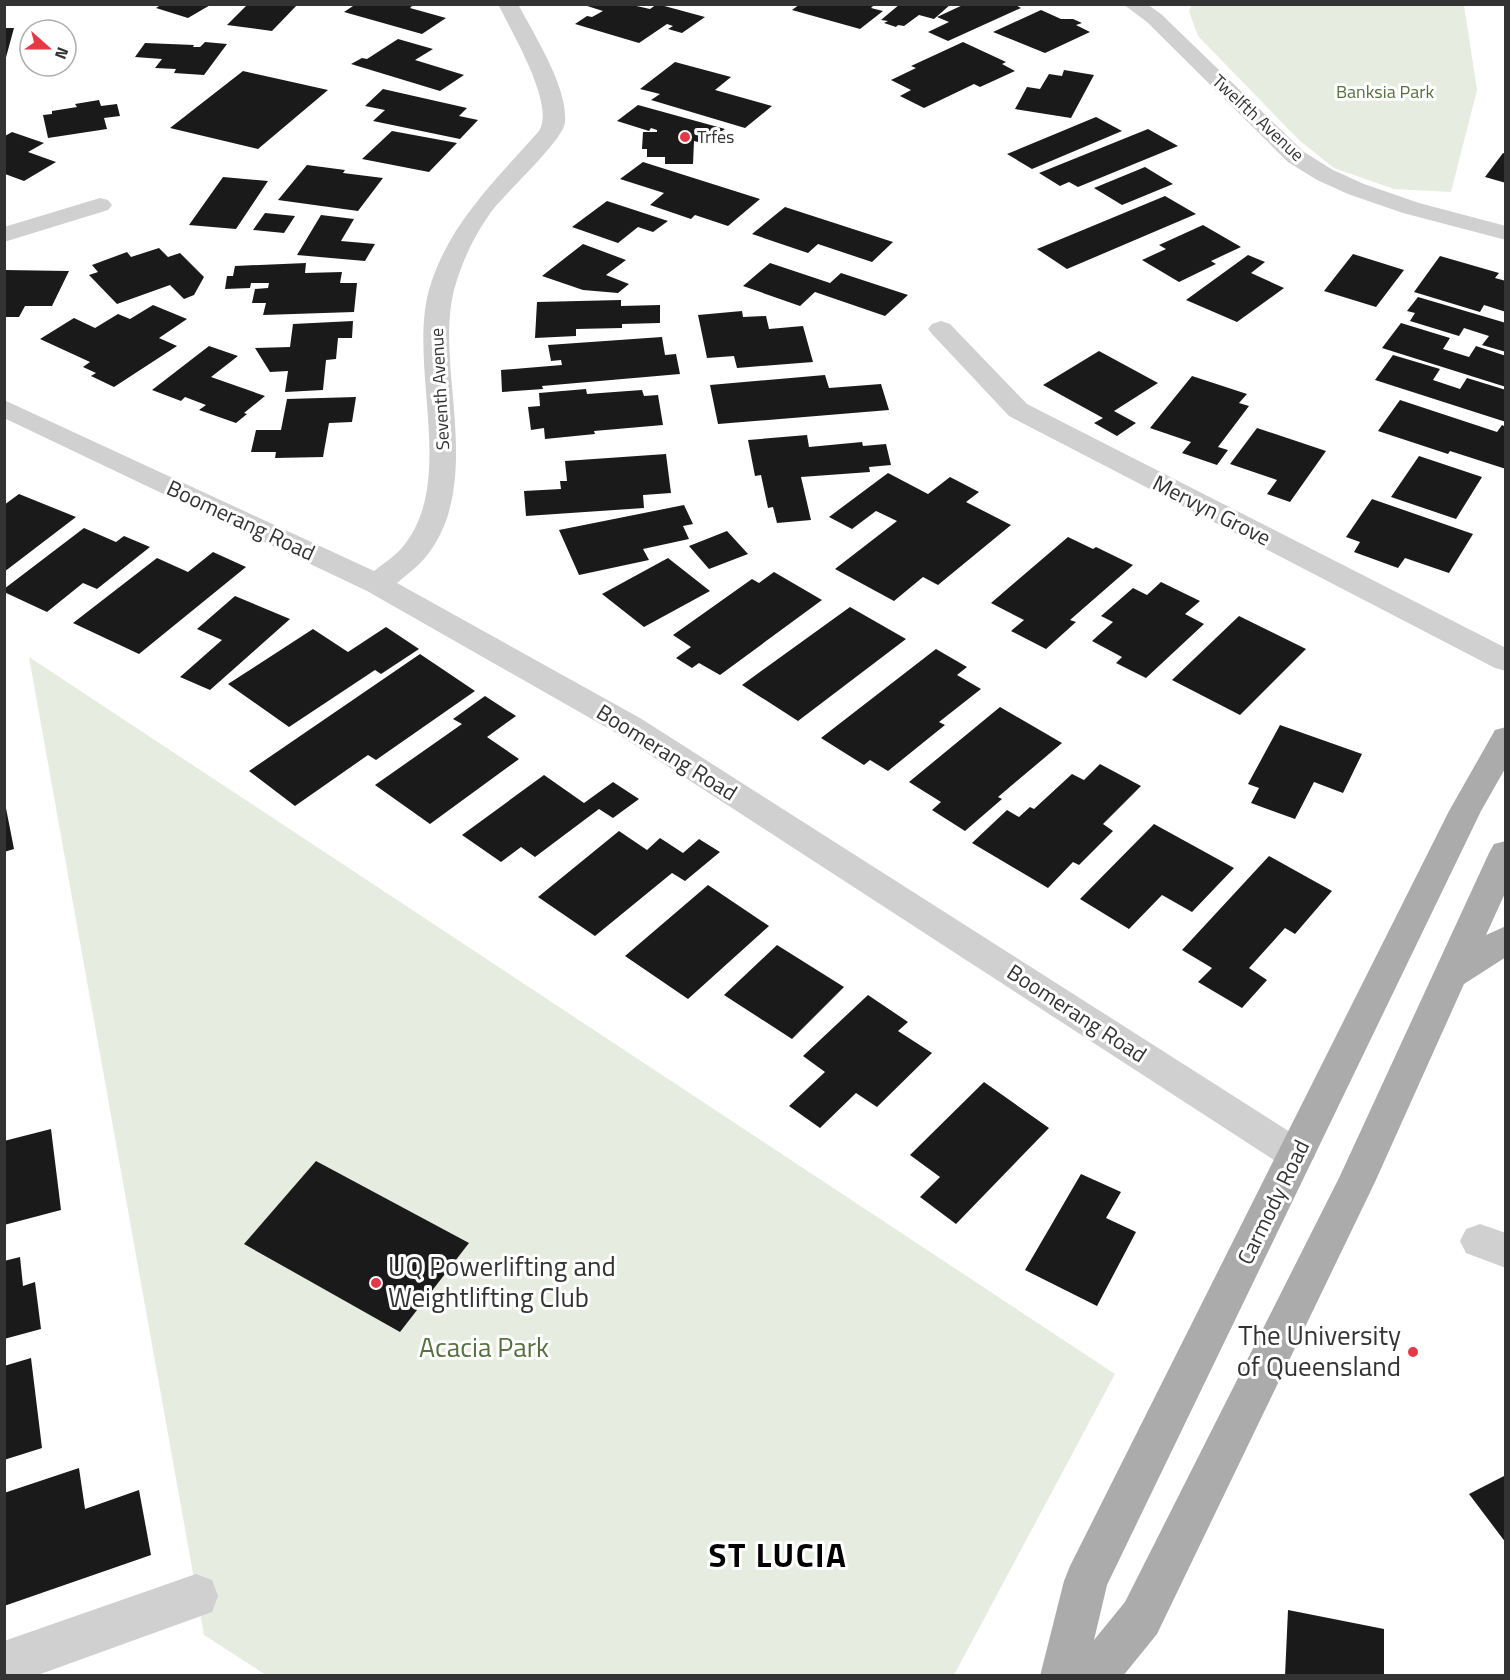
<svg xmlns="http://www.w3.org/2000/svg" width="1510" height="1680" viewBox="0 0 1510 1680" font-family="'Titillium Web',sans-serif">
  <style>
    .green { fill: #e6ecdf }
    .building { fill: #1a1a1a }
    .lines { fill: none; stroke-linecap: round; stroke-linejoin: round }
    .minor { fill: #d0d0d0; fill-rule: evenodd }
    .major { fill: #ababab; fill-rule: evenodd }
    .poi-dot { fill: #e63946; stroke: #fff; stroke-width: 2 }
    .labels { text-anchor: middle; stroke-width: 6; stroke-linejoin: round; paint-order: stroke }
    .far-park-label { font-size: 18px; fill: #56703f; stroke: #fff }
    .far-street-label { font-size: 18px; fill: #333; stroke: #fff }
    .far-poi-label { font-size: 18px; fill: #333; stroke: #fff; text-anchor: start }
    .street-label { font-size: 22px; fill: #333; stroke: #fff }
    .near-poi-label { font-size: 27px; fill: #333; stroke: #fff; text-anchor: start }
    .near-park-label { font-size: 27px; fill: #56703f; stroke: #fff }
    .near-district-label { font-size: 33px; font-weight: bold; letter-spacing: 1.5px; fill: #000; stroke: #fff }
  </style>
  <rect width="100%" height="100%" fill="#fff"/>
  <path class="green" d="M1192 4 1464 5 1477 90 1451 192 1394 189 1334 168 1299 140 1198 36 1189 11Z
    M29 657 1115 1374 954 1675H266L204 1635Z"/>
  <path class="building" d="M162 4H212L188 18 156 8Z
    M248 4H298L272 31 227 25Z
    M356 4H414L410 8 446 18 422 34 344 12Z
    M657 4 705 17 682 33 668 29 673 26 667 24 639 43 575 24 587 16 592 17 603 11 584 5H632L650 9Z
    M800 4H875L871 8 883 11 860 29 792 10Z
    M900 4H951L934 19 919 15 904 26 898 25 896 27 884 23 888 21 881 20Z
    M965 4H1014L1021 8 948 41 928 32 949 22 937 17Z
    M1041 10 1061 19H1073L1082 23 1076 25 1090 32 1045 53 993 32Z
    M4 28H14L5 61H4Z
    M398 39 433 49 415 60 464 75 440 91 351 64 362 58 367 59Z
    M205 42 227 44 204 75 174 73 176 69 155 68 162 59 135 57 145 43 194 45 193 47H200Z
    M963 42 1006 62 1002 64 1015 71 980 87 974 84 924 108 900 96 911 90 891 80 916 68 911 66Z
    M675 62 731 77 715 90 772 106 745 128 651 100 660 94 640 89Z
    M1064 70 1094 75 1071 118 1015 109 1027 87 1040 89 1049 74 1062 76Z
    M243 71 328 90 258 149 170 128Z
    M383 89 467 108 459 116 478 120 460 139 373 121 385 110 365 106Z
    M99 100 101 106 117 104 120 116 104 118 107 129 48 138 43 115 52 114V111L77 107 75 104Z
    M638 105 725 129 722 131 732 134 721 144 711 141 707 144 694 141 693 164H665V157H647V149H642L643 132H657V130L651 128 649 131 617 121Z
    M1096 117 1122 131 1032 169 1007 154Z
    M1148 129 1178 146 1078 187 1069 182 1060 186 1039 173Z
    M392 131 457 143 429 172 362 159Z
    M12 132 44 143 28 152 56 162 24 181 5 174V136Z
    M1503 153 1506 154V183L1485 177Z
    M643 162 760 199 728 226 695 215 691 219 650 205 664 193 620 179Z
    M307 165 345 170 343 173 383 178 358 211 278 200Z
    M1145 167 1173 184 1122 205 1094 188Z
    M223 177 268 181 236 229 189 225Z
    M1165 196 1196 214 1067 269 1037 249Z
    M607 201 668 221 653 232 638 227 618 243 572 227Z
    M785 207 893 242 872 262 818 244 808 253 752 234Z
    M265 213 295 216 284 233 253 230Z
    M321 215 354 219 341 241 375 244 365 261 297 255Z
    M1203 225 1241 247 1211 261 1216 264 1179 282 1142 260 1166 249 1159 245Z
    M583 244 626 260 606 275 629 284 618 293 583 290 542 276Z
    M159 248 168 257 180 253 204 277 194 295 184 299 170 285 117 304 89 275 98 272 92 265 127 252 131 257Z
    M1353 254 1404 270 1376 307 1324 291Z
    M1248 255 1265 262 1251 273 1284 288 1237 322 1186 300Z
    M1440 256 1499 273 1495 278 1506 281V312L1484 305 1480 312 1414 292Z
    M306 263 305 273 342 272 340 283H357L354 312 263 315 266 303H252L255 289 268 288 269 283H251L250 288 225 289 227 276H233L235 266Z
    M770 263 830 283 841 273 908 295 885 316 815 292 800 306 743 286Z
    M4 270 69 271 52 306H25L19 317H4Z
    M1418 297 1506 323V352L1482 345 1489 336 1464 328 1459 336 1410 321 1415 313 1407 311Z
    M621 300V306L660 305V323L622 324V328L576 329V336L535 338 537 302Z
    M153 305 187 319 159 338 177 346 114 387 91 376 96 373 83 367 90 362 40 339 74 318 95 328 118 314 130 319Z
    M742 311 743 317 766 316 769 329 803 326 813 362 737 368 734 356 707 358 698 315Z
    M353 321 352 338H338L336 359 326 360 323 390 285 392 288 371 270 372 255 348 290 347 293 324Z
    M1401 323 1450 338 1443 349 1469 357 1476 346 1506 356V387L1382 348Z
    M662 337 665 355 676 354 680 374 542 386 543 389 502 392 501 370 562 365 561 360 551 361 548 345Z
    M209 346 238 356 211 377 265 396 244 413 247 414 236 423 199 410 206 405 185 397 181 401 152 390Z
    M1099 351 1158 383 1114 411 1136 423 1117 436 1094 423 1103 418 1043 385Z
    M1393 355 1440 369 1433 380 1460 389 1467 378 1506 390V422L1375 380Z
    M825 375 829 388 881 384 889 410 718 424 710 385Z
    M1192 376 1247 394 1239 403 1249 406 1218 447 1228 450 1217 465 1182 453 1191 442 1150 428Z
    M586 389 587 394 642 390 644 396 658 395 663 425 594 431 595 434 545 439 544 428 531 430 528 407 540 406 539 393Z
    M356 397 352 422 329 423 323 457 275 458 276 452H251L256 430H281L287 399Z
    M1400 400 1497 432 1502 425 1506 427V469L1450 451 1448 454 1378 431Z
    M1257 428 1326 451 1290 502 1267 494 1277 480 1230 464Z
    M807 435 809 447 862 442 863 446 886 444 891 465 869 467 870 472 801 477 811 520 777 523 773 507 768 508 761 475 755 476 748 440Z
    M666 454 671 493 643 495 644 508 526 516 524 491 561 489 560 481H567L565 461Z
    M1419 456 1482 477 1456 519 1391 497Z
    M888 473 928 494 950 477 979 492 966 502 1011 525 938 585 923 577 894 601 835 569 897 521 876 511 852 529 829 517Z
    M19 494 76 517 4 572V505Z
    M1372 499 1473 534 1449 573 1405 558 1398 568 1354 552 1360 542 1346 537Z
    M684 505 693 524 683 526 689 539 643 549 649 560 579 575 559 530Z
    M84 528 116 542 124 536 150 547 97 589 83 583 47 612 4 592V589Z
    M727 531 748 554 709 569 689 546Z
    M1068 537 1093 549 1096 547 1133 565 1070 620 1076 622 1046 649 1011 631 1024 620 991 603Z
    M213 552 246 567 139 654 73 623 157 558 188 572Z
    M668 558 710 591 644 627 602 594Z
    M774 572 822 600 720 675 699 663 692 668 676 658 691 647 673 635 752 579 759 583Z
    M1161 582 1200 601 1185 614 1204 624 1146 678 1116 663 1122 657 1092 641 1113 622 1101 616 1133 588 1147 595Z
    M235 596 290 619 210 690 180 677 222 640 197 629Z
    M850 607 906 639 798 721 742 685Z
    M1239 616 1306 649 1240 715 1172 680Z
    M386 627 419 649 381 674 375 670 289 727 228 684 313 629 348 652Z
    M936 649 967 667 957 675 981 689 939 722 945 725 888 771 870 760 864 765 821 738Z
    M420 654 475 691 376 760 368 755 295 806 249 771Z
    M485 696 516 716 487 737 519 759 430 824 375 785 462 724 453 719Z
    M1000 707 1062 743 998 797 1002 799 965 831 932 810 941 802 909 782Z
    M1280 725 1362 754 1343 793 1314 782 1295 819 1251 803 1259 788 1248 784Z
    M1100 764 1141 786 1103 824 1113 831 1079 865 1073 862 1048 888 972 843 1007 810 1019 817 1030 807 1034 809 1072 774 1084 780Z
    M544 775 584 803 613 782 639 799 613 818 599 809 535 857 521 847 501 862 462 835Z
    M4 798 14 849 4 852Z
    M1154 824 1234 868 1192 912 1162 895 1129 929 1080 899Z
    M619 831 647 850 660 838 683 853 699 839 720 852 685 881 672 873 595 936 538 897Z
    M1269 856 1332 891 1295 934 1285 928 1249 968 1267 980 1242 1008 1198 982 1212 968 1182 950Z
    M708 885 769 926 688 999 625 956Z
    M777 945 844 987 792 1039 724 995Z
    M868 995 908 1022 898 1031 932 1053 877 1107 856 1093 820 1128 789 1106 825 1072 803 1056Z
    M984 1082 1049 1128 956 1224 920 1197 940 1177 910 1155Z
    M51 1129 61 1210 4 1225V1141Z
    M316 1161 469 1243 400 1332 244 1244Z
    M1081 1174 1121 1192 1106 1218 1136 1232 1097 1306 1025 1270Z
    M20 1257 23 1286 35 1282 41 1329 4 1339V1261Z
    M31 1358 42 1448 4 1460V1366Z
    M79 1468 85 1509 139 1490 151 1555 4 1606V1493Z
    M1506 1475V1543L1469 1494Z
    M1288 1610 1384 1629V1676H1285Z"/>
  <g class="lines">
    <path class="minor" d="M498 4H518C534 35 568 87 565 122 564 140 505 193 491 212 474 236 462 261 454 290 447 318 449 346 451 375 456 435 467 509 424 559 416 568 406 575 397 583L640 718 1309 1144 1315 1155 1309 1166 1296 1171 1283 1166 618 734 367 591 4 418V400L374 571C384 563 397 555 405 544 456 478 408 366 429 290 448 224 495 181 539 131 556 105 511 31 498 4Z
      M1123 4H1147L1161 14 1304 152 1333 170 1364 184 1419 203 1506 226V240L1403 213 1348 194 1317 180 1288 162 1147 22Z
      M100 198 108 200 112 205 108 210 4 242V227Z
      M941 321 950 324 1027 404 1506 648V671L1495 668 1009 416 932 334 928 329 932 324Z
      M1480 1224 1506 1233V1268L1466 1253 1460 1241 1466 1229Z
      M196 1574 212 1580 218 1596 212 1612 35 1676H4V1641Z"/>
    <path class="major" d="M1506 727V767L1481 811 1107 1585 1094 1640 1125 1602 1339 1178 1489 853 1494 844 1506 841V891L1486 935 1506 926V957L1464 984 1375 1182 1157 1634 1123 1676H1040L1064 1581 1070 1566 1449 811 1495 730Z"/>
  </g>
  <g class="poi-dot">
    <circle cx="685" cy="137" r="6"/>
    <circle cx="376" cy="1283" r="6"/>
    <circle cx="1413" cy="1352" r="6"/>
  </g>
  <g class="labels">
    <g class="far-park-label">
      <text x="1385" y="98">Banksia Park</text>
    </g>
    <g class="far-street-label">
      <text transform="translate(1258 118) rotate(43)" y="6">Twelfth Avenue</text>
      <text transform="translate(440 389) rotate(-93)" y="6">Seventh Avenue</text>
    </g>
    <g class="far-poi-label">
      <text x="697" y="143">Trfes</text>
    </g>
    <g class="street-label">
      <text transform="translate(1212 510) rotate(27)" y="8">Mervyn Grove</text>
      <text transform="translate(241 520) rotate(25)" y="8">Boomerang Road</text>
      <text transform="translate(667 752) rotate(32)" y="8">Boomerang Road</text>
      <text transform="translate(1077 1013) rotate(33)" y="8">Boomerang Road</text>
      <text transform="translate(1273 1202) rotate(-64)" y="8">Carmody Road</text>
    </g>
    <g class="near-poi-label">
      <text x="388" y="1276">UQ Powerlifting and<tspan x="388" dy="31">Weightlifting Club</tspan></text>
      <text x="1401" y="1345" text-anchor="end">The University<tspan x="1401" dy="31">of Queensland</tspan></text>
    </g>
    <g class="near-park-label">
      <text x="484" y="1357">Acacia Park</text>
    </g>
    <g class="near-district-label">
      <text x="778" y="1567">ST LUCIA</text>
    </g>
  </g>
  <rect width="1510" height="1680" fill="none" stroke="#333333" stroke-width="12"/>
  <g transform="translate(48 48) rotate(111)"><circle r="28" fill="#ffffff" stroke="#adadad" stroke-width="1.5"/>
  <path d="M0-4.5L10 22L0 15L-10 22Z" fill="#e63946"/>
  <text y="-9" font-size="16" font-weight="bold" text-anchor="middle" fill="#333333">N</text>
  </g>
</svg>
